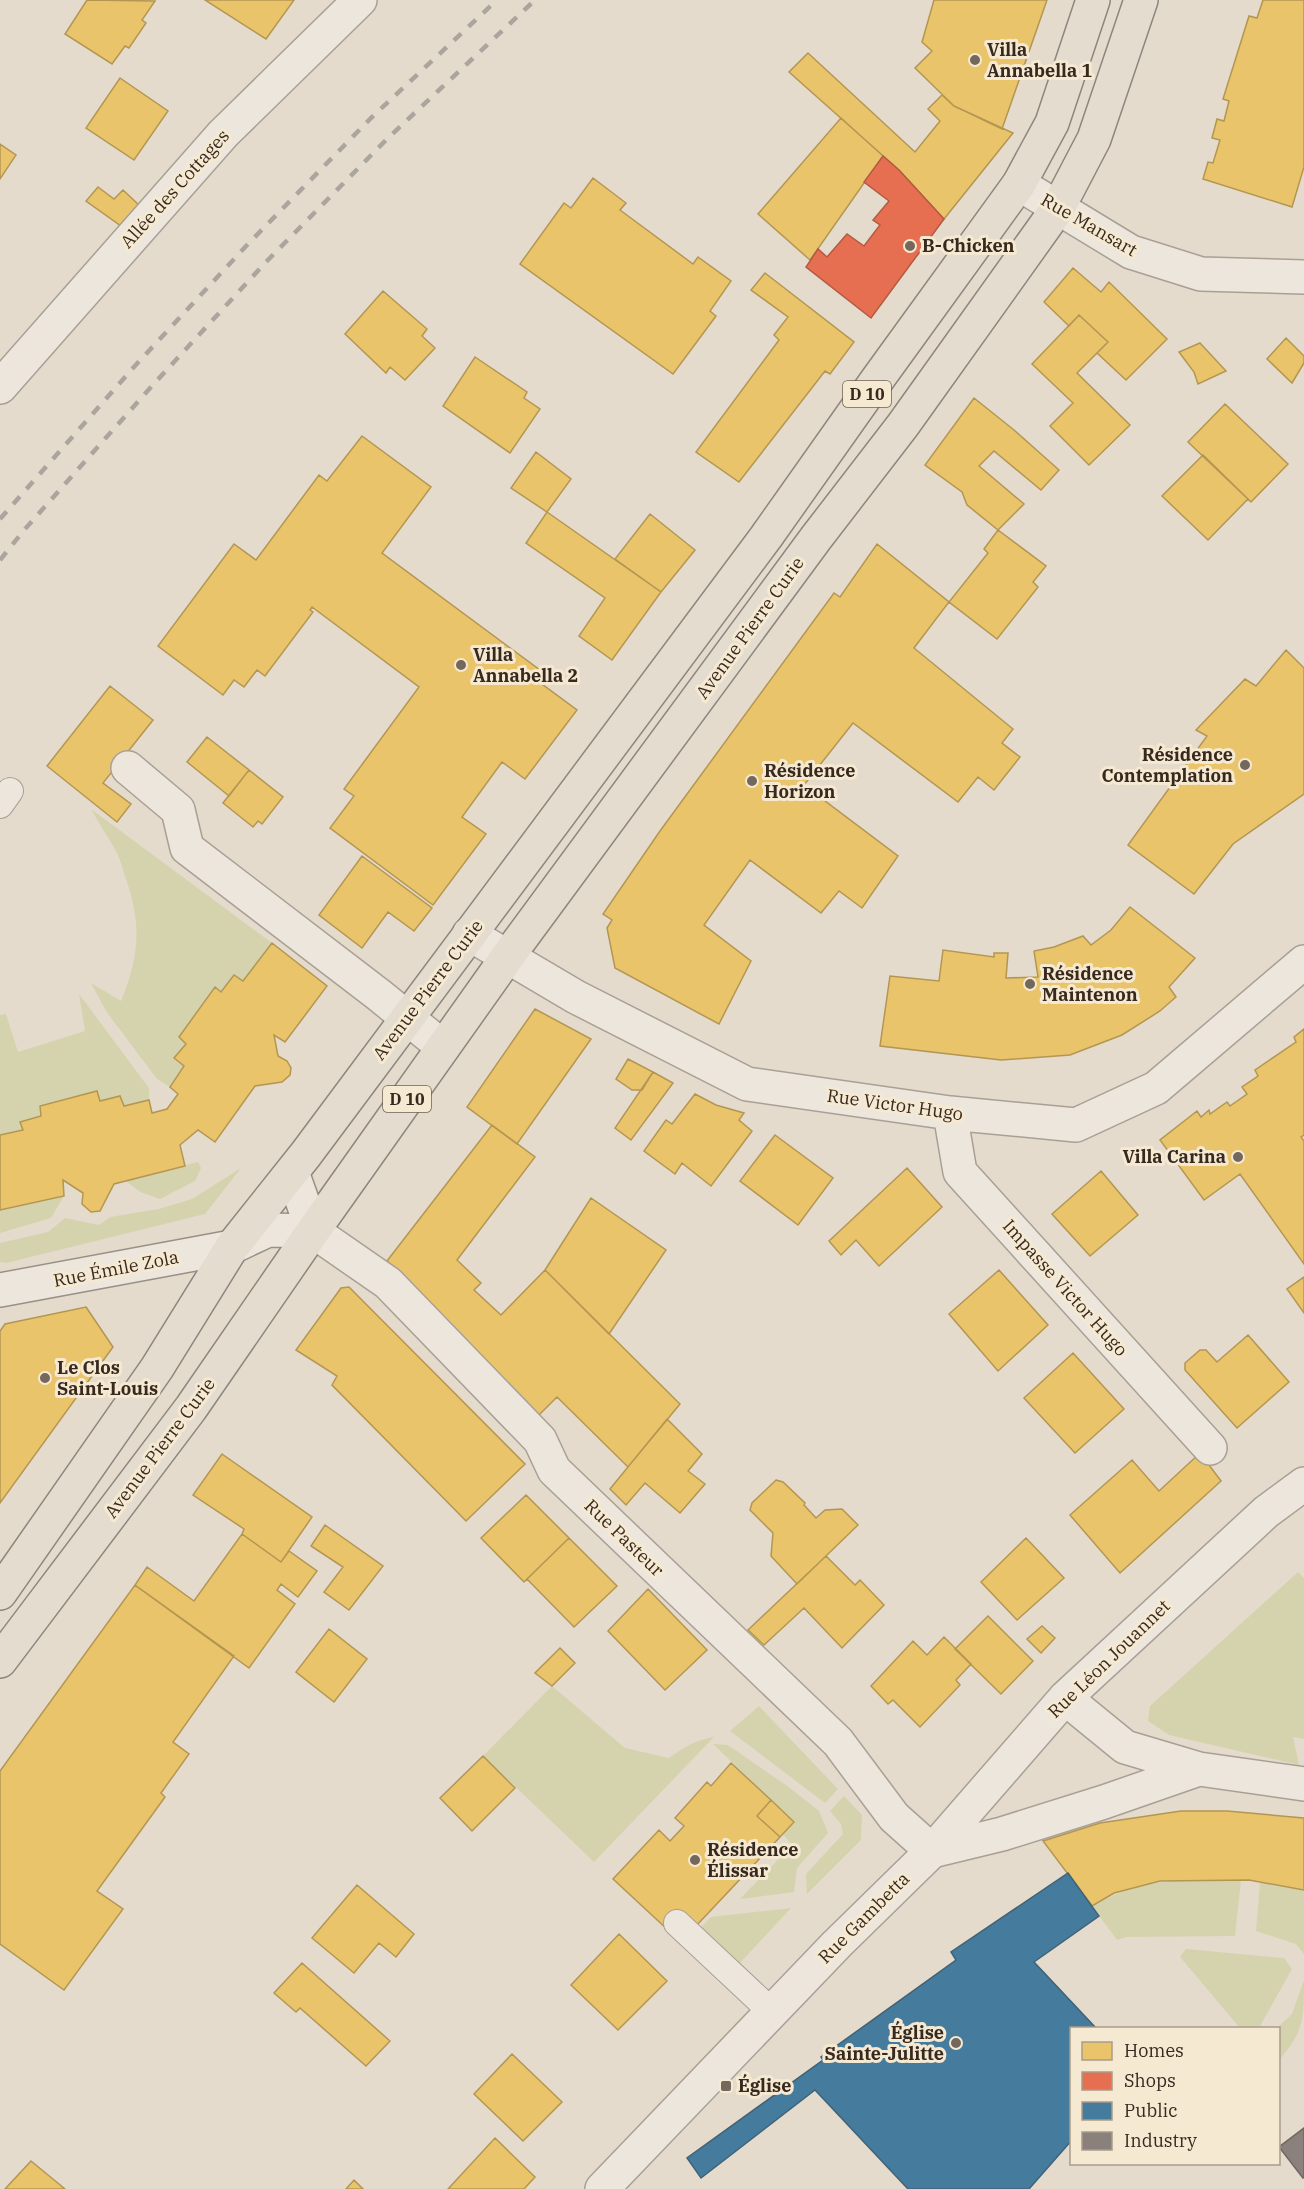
<svg xmlns="http://www.w3.org/2000/svg" width="1304" height="2189" viewBox="0 0 1304 2189" font-family="'IBM Plex Serif',serif">
  <style>
    .green { fill: #d5d3ae }
    .homes { fill: #e9c46a; stroke: #b49653; stroke-width: 1.5 }
    .shops { fill: #e76f51; stroke: #b25a42; stroke-width: 1.5 }
    .public { fill: #457b9d; stroke: #416277; stroke-width: 1.5 }
    .industry { fill: #8a817c; stroke: #716760; stroke-width: 1.5 }
    .lines { fill: none; stroke-linecap: round; stroke-linejoin: round }
    .lane-casing { stroke: #a9a095; stroke-width: 28 }
    .street-casing { stroke: #a9a095; stroke-width: 36 }
    .secondary-casing { stroke: #999085; stroke-width: 36 }
    .primary-casing { stroke: #8e867c; stroke-width: 36 }
    .lane { stroke: #ece6dd; stroke-width: 26 }
    .street { stroke: #ece6dd; stroke-width: 33 }
    .secondary { stroke: #ece6dd; stroke-width: 33 }
    .primary { stroke: #e3dccf; stroke-width: 33 }
    .rail { stroke: #aba59e; stroke-width: 4.5; stroke-dasharray: 10 10; stroke-linecap: butt }
    .poi-dot { fill: #74675b; stroke: #f5e9d2; stroke-width: 2 }
    .labels { text-anchor: middle; stroke-width: 6; stroke-linejoin: round; paint-order: stroke }
    .shield { fill: #f5e9d2; stroke: #706354; stroke-width: 1.5 }
    .shield-label { font-size: 16px; font-weight: bold; fill: #37291e }
    .poi-label { font-size: 18px; font-weight: bold; fill: #37291e; stroke: #f5e9d2; text-anchor: start }
    .street-label { font-size: 18px; fill: #37291e; stroke: #f5e9d2 }
  </style>
  <rect width="100%" height="100%" fill="#e4dbcc"/>
  <path class="green" d="M91 809 272 943 243 981 234 975 221 992 215 987 179 1037 186 1044 175 1058 184 1066 170 1087 157 1079 106 1011 91 983 121 1001C139 957 142 925 126 879 123 871 121 861 117 853 109 838 99 824 91 809Z
    M79 994 149 1088V1100L124 1106 120 1096 100 1101 97 1092 40 1106 41 1116 21 1122 23 1130 0 1135V1015L6 1014 18 1052 85 1031Z
    M198 1162 201 1168 195 1181 160 1199 140 1192 126 1181Z
    M241 1168 205 1214 6 1263 0 1262V1243L48 1232 65 1218 99 1225 110 1217 159 1209 192 1199Z
    M64 1196 51 1218 0 1233V1210Z
    M1298 1572 1304 1578V1739L1293 1737 1299 1765 1169 1735 1148 1721 1150 1706Z
    M552 1686 625 1748 669 1758C684 1747 696 1740 714 1737L594 1862 483 1756Z
    M759 1706 838 1789 825 1803 730 1731Z
    M713 1744 728 1745 790 1788 819 1811 828 1833 797 1868 794 1892 740 1899 792 1845 783 1834 794 1822Z
    M844 1796 862 1815 861 1840 807 1894 806 1874 843 1834 841 1824 830 1811Z
    M1211 1879 1241 1880 1235 1936 1126 1937 1117 1940 1092 1906C1133 1882 1165 1881 1211 1879Z
    M1260 1882 1304 1890V1954L1296 1944 1256 1931Z
    M791 1908 740 1963 701 1927 711 1917Z
    M1186 1949 1284 1958 1292 1969 1259 2028H1240L1180 1957Z
    M1304 1980C1304 2020 1304 2031 1279 2060L1277 2028 1292 2014Z"/>
  <path class="homes" d="M87 0 155 1 142 20 146 23 129 48 125 46 112 64 65 34Z
    M205 0H294L266 39Z
    M934 0H1047L1002 129 954 106 915 68 932 51 922 42Z
    M1263 0H1304V167L1292 207 1203 179 1208 162 1213 163 1220 140 1212 138 1217 119 1224 121 1229 101 1223 99 1249 16 1257 18Z
    M808 53 915 152 940 121 928 109 942 95 954 106 1013 133 944 219 899 170 789 72Z
    M120 78 168 111 134 160 86 128Z
    M841 118 883 156 810 260 758 214Z
    M0 144 16 155 0 179Z
    M593 178 626 203 620 210 693 264 698 257 731 281 710 311 716 316 673 374 520 264 564 203 571 208Z
    M98 187 114 199 123 190 140 206 121 226 86 201Z
    M1073 268 1101 292 1109 282 1167 339 1126 380 1097 353 1108 342 1079 315 1069 326 1044 302Z
    M765 273 854 342 830 374 825 371 739 482 696 452 779 340 774 335 788 317 751 290Z
    M383 291 427 329 422 336 435 348 405 380 390 367 386 373 345 334Z
    M1079 315 1108 342 1077 373 1130 425 1089 465 1050 426 1073 403 1032 364Z
    M1286 338 1304 356V363L1292 383 1267 359Z
    M1200 343 1226 371 1198 384 1194 372 1179 352Z
    M475 357 527 392 524 398 540 409 510 453 443 406Z
    M974 398 1014 430 1059 470 1041 490 994 451 979 466 1024 504 998 530 967 505 962 492 925 465Z
    M1225 404 1288 464 1251 502 1188 442Z
    M362 436 431 487 382 553 548 676 542 684 577 710 525 779 502 762 462 817 486 834 433 905 330 828 354 796 344 789 419 687 312 607 310 610 313 612 265 676 257 670 244 687 234 680 223 695 158 646 234 544 256 560 319 475 327 481Z
    M536 452 571 479 547 512 511 488Z
    M1203 455 1248 499 1208 540 1162 496Z
    M547 512 661 592 612 660 579 636 605 598 526 543Z
    M650 514 695 550 661 592 615 559Z
    M998 530 1046 566 1033 582 1038 587 997 639 949 602 988 553 984 549Z
    M877 544 949 602 914 648 1013 729 1002 743 1020 757 994 790 978 777 958 802 853 723 804 785 898 856 862 908 839 891 821 913 750 860 704 925 751 961 719 1024 615 968 607 928 612 920 603 914 660 831 834 593 840 597Z
    M1286 650 1304 668V794L1233 844 1194 894 1128 845 1207 736 1196 730 1245 679 1256 686Z
    M110 686 153 720 103 783 131 804 117 822 47 766Z
    M207 737 249 770 229 796 187 762Z
    M249 770 283 797 262 824 258 821 253 827 223 803Z
    M362 856 432 908 414 931 388 912 362 948 319 915Z
    M1130 907 1195 958 1169 987 1176 997 1160 1011 1122 1035 1070 1055 1015 1059 1001 1060 880 1046 890 976 939 981 943 950 994 957V953H1008L1006 978 1038 977 1034 951 1054 947 1083 936 1091 945 1111 930Z
    M272 943 327 986 285 1042 274 1035 278 1056 287 1061 291 1068 290 1075 282 1082 255 1086 215 1142 198 1130 180 1145 185 1166 114 1184 100 1211 91 1212 82 1204 83 1193 63 1180 64 1196 0 1210V1135L23 1130 20 1122 41 1116 40 1106 97 1091 100 1101 120 1096 124 1106 149 1100 152 1113 167 1109 178 1094 170 1087 184 1066 174 1058 186 1044 179 1037 215 987 221 992 234 975 243 981Z
    M535 1009 591 1039 517 1144 467 1107Z
    M1304 1029V1135L1301 1137 1304 1141V1264L1240 1174 1204 1200 1160 1140 1197 1111 1201 1117 1209 1110 1210 1114 1227 1102 1230 1106 1247 1094 1242 1087 1258 1076 1255 1070 1296 1042 1294 1037Z
    M628 1059 653 1072 642 1090H632L616 1079Z
    M653 1072 673 1083 631 1140 615 1128Z
    M695 1094 716 1105 744 1113 739 1120 752 1131 711 1186 682 1163 675 1174 644 1151 666 1120 672 1124Z
    M492 1125 535 1157 457 1260 481 1283 474 1290 501 1315 545 1270 680 1404 628 1467 557 1397 538 1416 387 1261Z
    M775 1135 833 1178 798 1225 740 1181Z
    M907 1168 942 1207 879 1266 856 1240 841 1255 829 1241Z
    M1101 1171 1138 1215 1090 1256 1052 1214Z
    M591 1198 666 1250 609 1334 545 1270Z
    M999 1270 1048 1325 998 1371 949 1314Z
    M1304 1277V1313L1287 1289Z
    M349 1287 525 1464 466 1521 332 1385 337 1376 296 1350 341 1288Z
    M86 1307 113 1347 0 1503V1331L5 1324Z
    M1248 1335 1289 1382 1237 1428 1185 1370V1363L1200 1350H1206L1217 1362Z
    M1073 1353 1124 1409 1075 1453 1024 1398Z
    M667 1419 702 1454 688 1471 705 1484 680 1513 645 1483 626 1505 610 1489Z
    M1200 1453 1221 1481 1120 1573 1070 1515 1132 1460 1159 1491Z
    M222 1454 312 1517 281 1562 242 1534 244 1529 193 1495Z
    M776 1480 783 1482 805 1503 804 1505 816 1518 825 1510 842 1509 858 1525 797 1584 771 1556 773 1533 750 1510 752 1503Z
    M526 1495 569 1538 524 1582 481 1538Z
    M325 1525 383 1566 349 1610 324 1592 343 1567 311 1546Z
    M242 1534 281 1562 289 1551 317 1571 298 1597 281 1584 277 1590 295 1604 249 1668 135 1585 147 1567 194 1601Z
    M569 1538 617 1586 574 1627 527 1579Z
    M1026 1538 1064 1578 1017 1620 981 1582Z
    M826 1556 855 1585 860 1580 884 1605 842 1648 804 1608 764 1645 748 1630Z
    M135 1585 234 1656 173 1742 189 1754 161 1793 165 1797 97 1891 123 1909 64 1990 0 1944V1771Z
    M648 1589 707 1650 665 1690 608 1631Z
    M988 1616 1033 1661 1001 1694 955 1649Z
    M1042 1626 1055 1638 1041 1653 1027 1639Z
    M329 1629 367 1659 334 1702 296 1672Z
    M944 1637 971 1664 956 1680 960 1685 920 1727 893 1700 888 1704 871 1686 913 1641 927 1655Z
    M560 1648 575 1663 552 1686 535 1673Z
    M483 1756 515 1788 472 1831 440 1798Z
    M731 1763 771 1800 757 1816 780 1837 695 1927 669 1931 613 1879 659 1830 670 1841 684 1826 675 1818 707 1782 711 1786Z
    M771 1800 794 1822 780 1837 757 1816Z
    M1181 1811H1227L1304 1818V1890L1249 1880 1160 1881 1114 1893 1092 1906 1043 1841 1100 1823Z
    M357 1885 414 1934 396 1957 379 1943 354 1973 312 1938Z
    M619 1934 667 1981 618 2030 571 1985Z
    M302 1963 390 2041 366 2066 300 2008 296 2012 274 1993Z
    M512 2054 562 2102 523 2141 474 2094Z
    M495 2138 535 2177 524 2189H448Z
    M31 2161 59 2184 65 2189H5Z
    M354 2180 363 2189H346Z"/>
  <path class="shops" d="M883 156 899 170 944 219 871 318 806 267 818 249 827 257 847 234 864 246 880 225 873 220 889 201 864 182Z"/>
  <path class="public" d="M1068 1873 1099 1916 1034 1962 1096 2028H1072V2140L1029 2189H908L815 2090 701 2178 687 2158 823 2060 821 2057 956 1960 951 1952Z"/>
  <path class="industry" d="M1304 2128V2177L1303 2178 1279 2147Z"/>
  <g class="lines">
    <defs>
      <path id="lane" d="M0 805 10 791
        M677 1923 772 2012"/>
      <path id="street" d="M1019 184 1131 252 1201 274 1304 277
        M0 387 223 134 360 0
        M128 768 178 810 187 848 379 995 443 1047
        M469 934 576 997 747 1084 950 1113 1076 1125 1156 1088 1304 962
        M950 1113 960 1172 1210 1448
        M313 1231 388 1283 540 1440 554 1470 838 1742 894 1817 932 1851
        M1065 1698 1125 1747 1199 1769 1304 1784
        M932 1851 1002 1834 1104 1802 1199 1769
        M602 2189 837 1944 932 1851 1065 1698 1266 1512 1304 1484"/>
      <path id="secondary" d="M0 1290 232 1247 268 1230 313 1231 292 1172"/>
      <path id="primary" d="M0 1593 157 1368 232 1247 306 1154 766 537 877 380 1019 184 1052 123 1093 0
        M0 1661 191 1408 313 1231 508 956 816 538 903 425 1058 208 1094 139 1141 0"/>
    </defs>
    <use href="#lane" class="lane-casing"/>
    <use href="#street" class="street-casing"/>
    <use href="#secondary" class="secondary-casing"/>
    <use href="#primary" class="primary-casing"/>
    <use href="#lane" class="lane"/>
    <use href="#street" class="street"/>
    <use href="#secondary" class="secondary"/>
    <use href="#primary" class="primary"/>
    <path class="rail" d="M0 519 133 368 248 244 371 118 497 0
      M0 560 25 529 151 387 266 262 388 138 535 0"/>
  </g>
  <g class="poi-dot">
    <circle cx="975" cy="60" r="6"/>
    <circle cx="910" cy="246" r="6"/>
    <circle cx="461" cy="665" r="6"/>
    <circle cx="1245" cy="765" r="6"/>
    <circle cx="752" cy="781" r="6"/>
    <circle cx="1030" cy="984" r="6"/>
    <circle cx="1238" cy="1157" r="6"/>
    <circle cx="45" cy="1378" r="6"/>
    <circle cx="695" cy="1860" r="6"/>
    <circle cx="956" cy="2043" r="6"/>
    <rect x="720" y="2080" width="12" height="12" rx="3"/>
  </g>
  <g class="labels">
    <g class="shield">
      <rect x="843" y="381" width="48" height="26" rx="4.5"/>
      <rect x="383" y="1086" width="48" height="26" rx="4.5"/>
    </g>
    <g class="shield-label">
      <text x="867" y="400">D 10</text>
      <text x="407" y="1105">D 10</text>
    </g>
    <g class="poi-label">
      <text x="987" y="56">Villa<tspan x="987" dy="21">Annabella 1</tspan></text>
      <text x="922" y="252">B-Chicken</text>
      <text x="473" y="661">Villa<tspan x="473" dy="21">Annabella 2</tspan></text>
      <text x="1233" y="761" text-anchor="end">Résidence<tspan x="1233" dy="21">Contemplation</tspan></text>
      <text x="764" y="777">Résidence<tspan x="764" dy="21">Horizon</tspan></text>
      <text x="1042" y="980">Résidence<tspan x="1042" dy="21">Maintenon</tspan></text>
      <text x="1226" y="1163" text-anchor="end">Villa Carina</text>
      <text x="57" y="1374">Le Clos<tspan x="57" dy="21">Saint-Louis</tspan></text>
      <text x="707" y="1856">Résidence<tspan x="707" dy="21">Élissar</tspan></text>
      <text x="944" y="2039" text-anchor="end">Église<tspan x="944" dy="21">Sainte-Julitte</tspan></text>
      <text x="738" y="2092">Église</text>
    </g>
    <g class="street-label">
      <text transform="translate(175 189) rotate(-48)" y="6">Allée des Cottages</text>
      <text transform="translate(1089 225) rotate(30)" y="6">Rue Mansart</text>
      <text transform="translate(750 628) rotate(-54)" y="6">Avenue Pierre Curie</text>
      <text transform="translate(428 990) rotate(-53)" y="6">Avenue Pierre Curie</text>
      <text transform="translate(895 1105) rotate(8)" y="6">Rue Victor Hugo</text>
      <text transform="translate(116 1269) rotate(-11)" y="6">Rue Émile Zola</text>
      <text transform="translate(1065 1288) rotate(48)" y="6">Impasse Victor Hugo</text>
      <text transform="translate(160 1448) rotate(-53)" y="6">Avenue Pierre Curie</text>
      <text transform="translate(624 1538) rotate(44)" y="6">Rue Pasteur</text>
      <text transform="translate(1109 1659) rotate(-44)" y="6">Rue Léon Jouannet</text>
      <text transform="translate(864 1918) rotate(-45)" y="6">Rue Gambetta</text>
    </g>
  </g>
  <rect x="1070" y="2027" width="210" height="138" fill="#f5e9d2" stroke="#a99c8a" stroke-width="1.5"/>
  <rect x="1082" y="2042" width="30" height="18" fill="#e9c46a" stroke="#a99c8a" stroke-width="1.5"/>
  <text x="1124" y="2057" font-size="18" fill="#37291e">Homes</text>
  <rect x="1082" y="2072" width="30" height="18" fill="#e76f51" stroke="#a99c8a" stroke-width="1.5"/>
  <text x="1124" y="2087" font-size="18" fill="#37291e">Shops</text>
  <rect x="1082" y="2102" width="30" height="18" fill="#457b9d" stroke="#a99c8a" stroke-width="1.5"/>
  <text x="1124" y="2117" font-size="18" fill="#37291e">Public</text>
  <rect x="1082" y="2132" width="30" height="18" fill="#8a817c" stroke="#a99c8a" stroke-width="1.5"/>
  <text x="1124" y="2147" font-size="18" fill="#37291e">Industry</text>
</svg>
